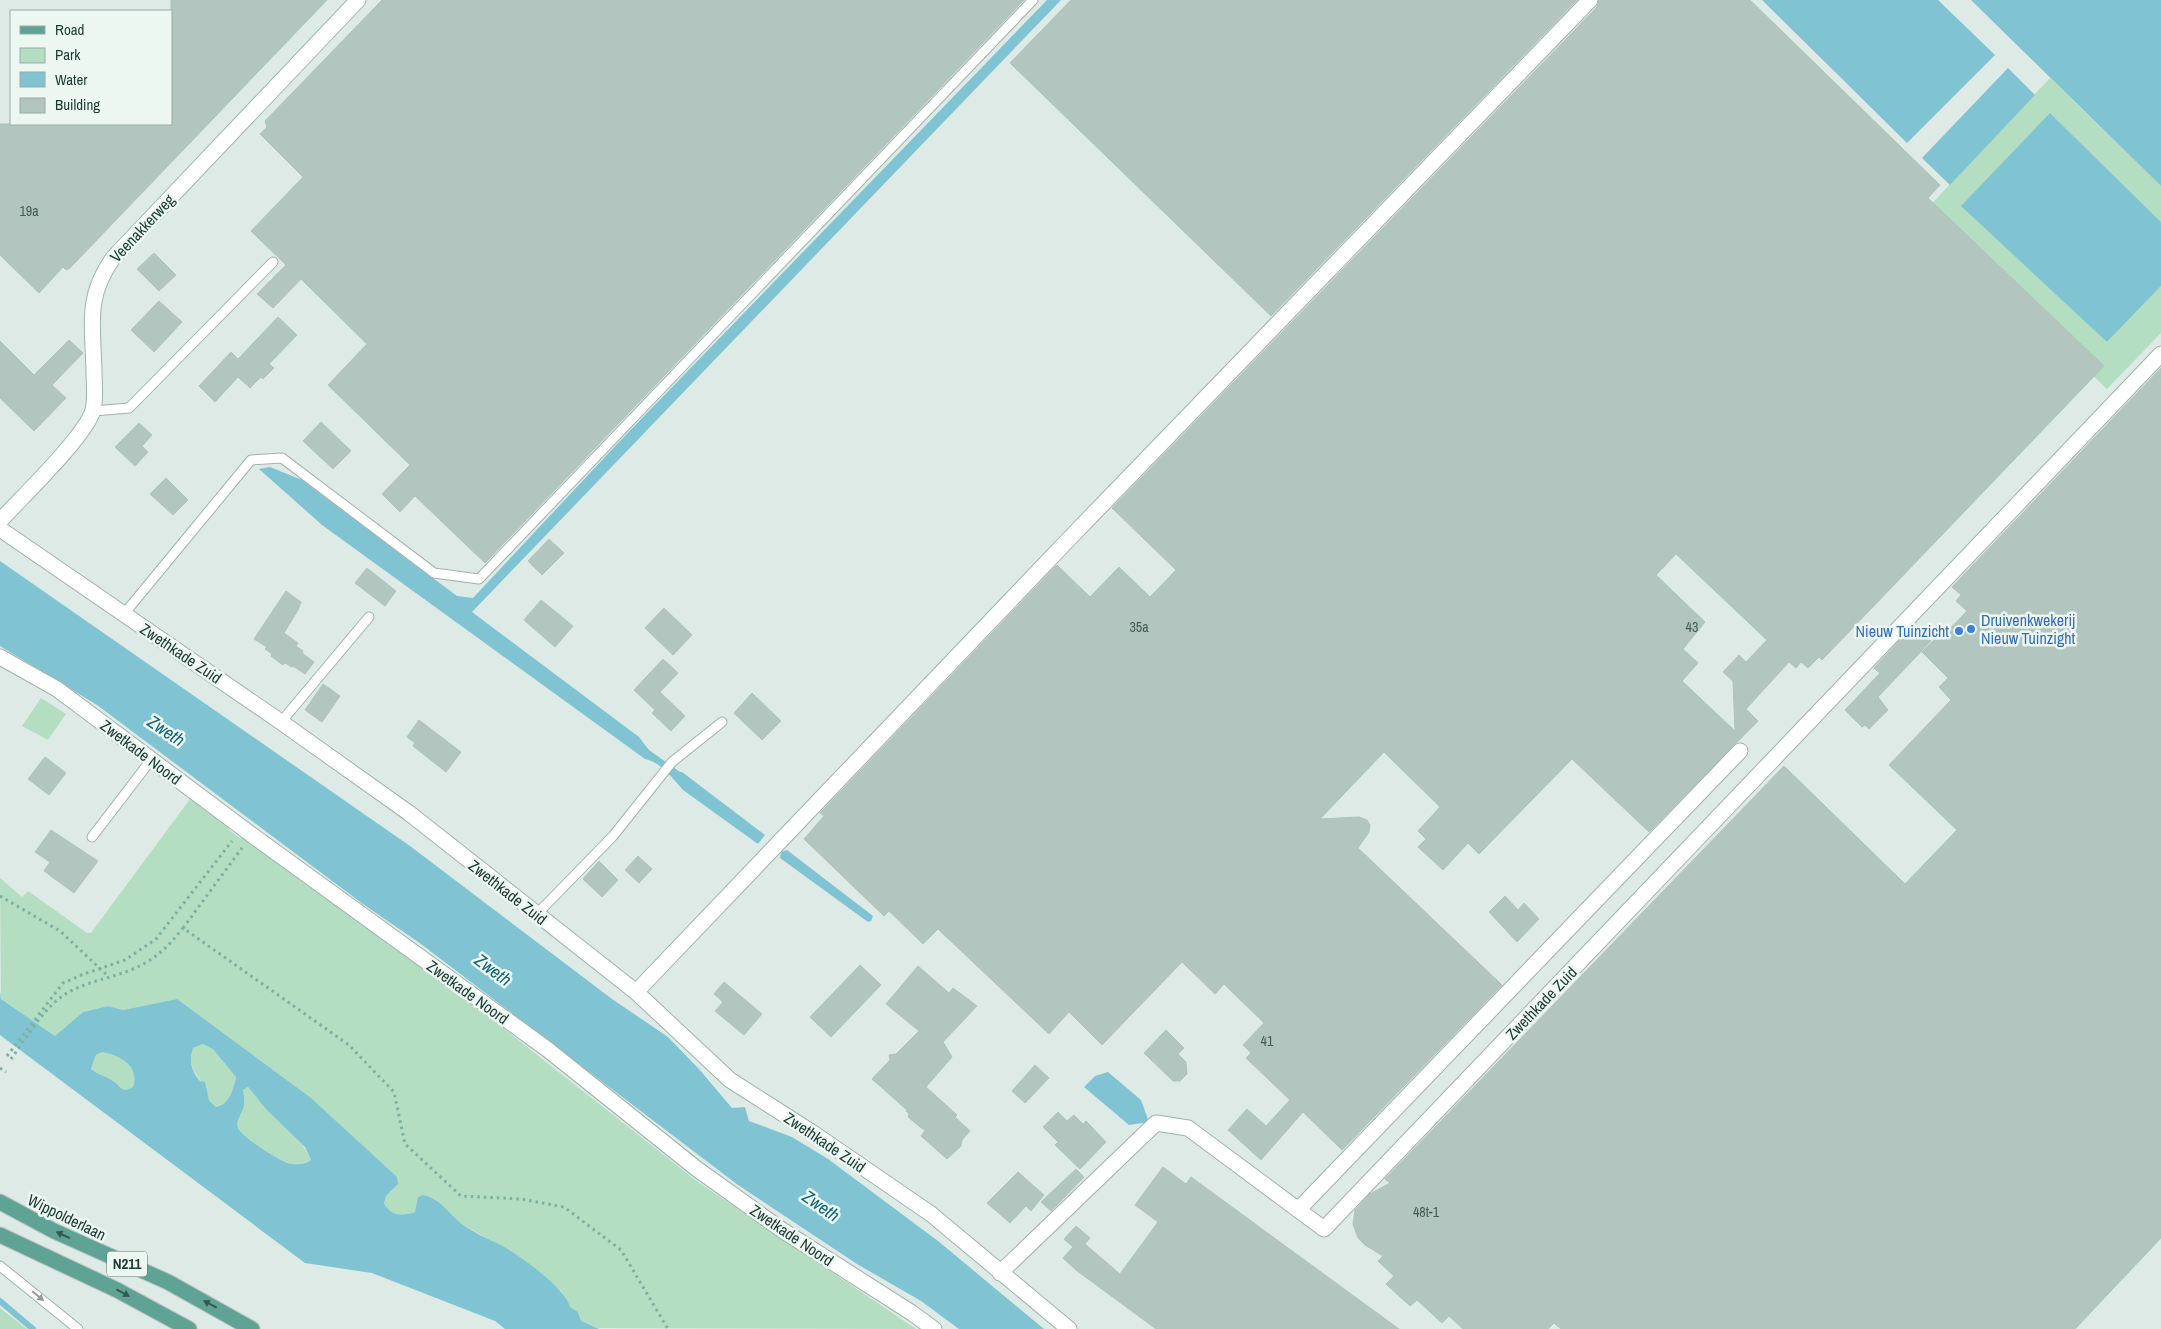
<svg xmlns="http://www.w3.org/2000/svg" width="2161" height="1329" viewBox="0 0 2161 1329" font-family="'Archivo Narrow',sans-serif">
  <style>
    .green { fill: #b3dec1 }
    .water { fill: #80c4d4; fill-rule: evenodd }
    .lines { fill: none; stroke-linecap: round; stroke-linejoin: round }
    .stream { stroke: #80c4d4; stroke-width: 6 }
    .building { fill: #b2c5be; stroke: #afc4bc; fill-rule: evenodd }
    .lane-casing { stroke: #a0b2ac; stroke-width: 11 }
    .street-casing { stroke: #a0b2ac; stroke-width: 17 }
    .secondary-casing { stroke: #9bb7ae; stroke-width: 17 }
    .primary-casing { stroke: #bcc4c2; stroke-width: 17 }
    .path { stroke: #7bb0a2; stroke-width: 3; stroke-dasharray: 2.5 4; stroke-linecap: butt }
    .lane { stroke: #fff; stroke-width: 9 }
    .street { stroke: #fff; stroke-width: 15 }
    .secondary { stroke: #fff; stroke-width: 15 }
    .primary { stroke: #5ea394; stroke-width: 15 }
    .oneway { fill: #315a51 }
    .oneway2 { fill: #8e9c9a }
    .shop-dot { fill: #3f7fe0; stroke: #edf7f2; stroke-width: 2 }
    .labels { text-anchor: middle; stroke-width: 5; stroke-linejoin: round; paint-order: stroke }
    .number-label { font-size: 14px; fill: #435d56 }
    .shield { fill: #edf7f2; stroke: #5c736d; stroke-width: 1 }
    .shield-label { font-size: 15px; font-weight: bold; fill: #1e3a34 }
    .street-label { font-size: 16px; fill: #1e3a34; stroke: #edf7f2 }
    .shop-label { font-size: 16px; fill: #366cbe; stroke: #edf7f2; text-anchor: start }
    .water-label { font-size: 18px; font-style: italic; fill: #14657a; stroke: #edf7f2 }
  </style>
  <rect width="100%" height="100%" fill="#ddeae5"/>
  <path class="green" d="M2050 78 2161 186V222L2050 113 2107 342 2161 286V333L2107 389 1924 212Z
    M41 698 66 714 48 740 22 726Z
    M193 795 225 822 229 830 240 838 251 839 432 972 698 1182 916 1329 592 1328 581 1321 578 1312 570 1307 561 1291 530 1266 507 1249 463 1225 434 1199C418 1210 398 1228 384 1203L386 1196 393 1190 177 999 123 1010 108 1006 83 1012 55 1036 1 999 0 878 22 897 28 891 87 933H91Z
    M203 1044 213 1048 236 1077C234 1088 229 1104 217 1107L209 1100C206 1078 185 1073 193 1048Z
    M102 1051C120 1055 140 1066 133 1087L126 1090C119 1089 119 1084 113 1081 106 1076 98 1075 91 1069L96 1055Z
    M248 1087C267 1112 298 1131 311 1160 305 1163 300 1165 293 1164 282 1163 242 1137 238 1128 235 1120 243 1114 244 1106 245 1101 244 1095 243 1090Z
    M0 1308 27 1329H0Z"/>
  <path class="water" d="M1047 0H1061L472 612 639 737 649 750 680 772H682L765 835 758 844 683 790C672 778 661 762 645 759L322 525 259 469 270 467 302 480 457 596 473 598 618 443Z
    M1762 0H1938L1995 55 1907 143Z
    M1971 0H2161V186Z
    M2008 68 2035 95 1950 185 1922 158Z
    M2050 113 2161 222V286L2107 342 1961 206Z
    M0 561 410 846 612 999 668 1037 699 1069 732 1108 745 1107 749 1121 792 1137 828 1159 938 1241 1044 1329H959L921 1301 857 1264 738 1185 421 944 363 904 97 705 0 646Z
    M787 850 873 916 871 921 868 922 780 858 781 852Z
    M0 991 1 999 55 1036 83 1012 108 1006 123 1010 177 999 311 1098 397 1177 398 1184 386 1196 384 1203C391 1216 401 1217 415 1212L418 1197 423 1195C440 1198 449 1214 462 1224 475 1234 492 1240 506 1248 524 1259 565 1288 570 1307L578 1312 581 1321 599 1329H505L495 1321 372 1273 305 1263 0 1035ZM203 1044 213 1049 236 1077C234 1088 229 1105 216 1107L209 1100 205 1082 200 1081C191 1071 189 1060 193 1048ZM102 1052C120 1055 140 1066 133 1087L126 1090C119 1089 119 1084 113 1081 106 1076 98 1075 91 1069L96 1055ZM248 1087 266 1109 305 1147 311 1160C305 1164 300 1165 292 1164 282 1163 242 1137 238 1128 235 1120 243 1113 244 1106 245 1101 244 1095 243 1090Z
    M1108 1072 1141 1100 1149 1122 1129 1125 1084 1087 1095 1076Z"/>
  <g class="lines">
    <path class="stream" d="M0 1301 33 1329"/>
  </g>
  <path class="building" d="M171 0H327L70 268 66 270 63 267 39 293 0 255V124H171Z
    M382 0H1024L485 563 415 496 400 512 382 494 410 465 328 385 367 344 301 279 273 308 257 294 286 265 251 231 303 177 260 134 267 127 265 121Z
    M1071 0H1577L1271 316 1010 63Z
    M1599 0H1750L1940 185 1928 198 2104 366 1822 660 1819 657 1808 668 1801 662 1796 668 1789 662 1746 709 1758 721 1649 832 1572 759 1479 854 1468 843 1443 870 1418 847 1426 839 1418 831 1440 807 1384 752 1320 819 1359 817 1367 820 1370 825 1369 832 1358 848 1502 985 1342 1150 1303 1112 1261 1160 1228 1130 1247 1109 1266 1126 1290 1100 1246 1058 1251 1053 1243 1045 1264 1023 1224 984 1215 994 1182 962 1102 1045 1069 1012 1049 1034 938 929 923 944 889 911 884 916 804 839 824 816 820 813 1057 565 1090 597 1119 567 1150 597 1176 570 1112 508 1597 7ZM1676 554 1767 640 1746 662 1739 655 1723 672 1733 681 1735 731 1682 681 1698 663 1683 649 1705 622 1656 575Z
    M154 253 176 275 159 291 137 269Z
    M159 301 182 322 154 352 131 330Z
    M278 317 297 335 269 364 274 368 263 379 261 377 250 388 238 377 215 402 199 386 231 352 238 359Z
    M69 340 83 353 52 385 66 398 34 431 0 398V341L34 375Z
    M2161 368V1238L2075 1329H1561L1554 1323 1548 1329H1463L1449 1316 1442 1323 1417 1300 1410 1306 1386 1284 1394 1276 1378 1261 1383 1256 1365 1245 1358 1238 1353 1224 1355 1210 1370 1194 1390 1183 1385 1179 1784 766 1905 884 1957 830 1889 765 1951 700 1939 687 1948 678 1922 652 1935 639 1938 641 1967 611 1956 601 1961 595 1952 587Z
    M321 422 351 451 333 469 303 441Z
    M139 423 152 435 142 446 148 452 135 466 115 447Z
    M166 478 188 500 173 515 150 494Z
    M549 539 564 553 542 575 528 561Z
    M367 568 396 591 385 606 355 583Z
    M286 591 301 602 298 610 284 633 298 643 296 646 303 651 302 653 314 662 305 674 293 666 292 667 285 663 283 665 271 656 272 654 265 649 267 647 254 639Z
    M541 600 573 626 555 647 524 620Z
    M664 608 692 635 673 655 645 628Z
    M1914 625 1931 641 1878 697 1888 710 1869 729 1865 725 1862 727 1845 710 1880 673 1874 668Z
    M663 659 678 673 660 692 685 716 671 731 652 713 655 710 634 690Z
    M323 684 340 696 322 722 305 710Z
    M752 693 781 721 762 740 734 713Z
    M419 720 461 752 446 772 413 746 415 743 407 737Z
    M45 757 66 773 49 795 28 779Z
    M51 830 98 861 74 893 44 871 50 862 35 852Z
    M638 856 652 869 639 883 625 870Z
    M599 861 618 880 602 897 583 879Z
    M1505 896 1518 910 1524 903 1539 919 1517 942 1489 912Z
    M860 965 881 985 831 1037 810 1017Z
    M918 966 949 993 953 988 977 1006 943 1042 952 1057 926 1087 957 1115 955 1117 970 1131 962 1140 961 1146 947 1159 921 1136 925 1131 908 1117 909 1114 906 1111 907 1110 872 1079 890 1060 889 1055 896 1054 919 1031 886 1004Z
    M724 982 762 1014 744 1035 715 1011 723 1002 714 994Z
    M1166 1030 1184 1048 1178 1054 1186 1062 1187 1074 1180 1081H1173L1144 1053Z
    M1035 1065 1049 1078 1025 1103 1012 1091Z
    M1058 1112 1067 1121 1074 1115 1083 1124 1086 1121 1106 1142 1080 1169 1055 1145 1058 1142 1043 1127Z
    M1163 1167 1186 1184 1191 1177 1399 1329H1156L1076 1270 1063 1258 1073 1247 1064 1239 1076 1226 1090 1238 1085 1244 1120 1274 1158 1222 1135 1205Z
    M1076 1169 1084 1177 1051 1211 1041 1202Z
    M1018 1172 1044 1195 1031 1211 1026 1206 1010 1223 987 1203Z"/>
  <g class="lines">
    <defs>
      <path id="lane" d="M93 411 129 408 273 262
        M124 614 251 460 282 458 434 573 479 579 1033 0
        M281 722 369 617
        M92 837 151 760
        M536 915 613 836 672 762 722 722
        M0 1266 78 1329"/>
      <path id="street" d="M0 529 281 722 409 813 636 992 730 1080 813 1133 931 1214 1069 1329
        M0 657 57 689 252 835 547 1049 697 1169 782 1230 912 1313 934 1329
        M636 992 1068 540 1590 0
        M1298 1210 1740 751
        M1000 1273 1156 1123 1188 1128 1324 1229 2161 354"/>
      <path id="secondary" d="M0 521C21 498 86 436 93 410 96 398 94 384 94 372 93 325 85 298 113 258L358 0"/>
      <path id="primary" d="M0 1202 54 1231 168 1282 252 1329
        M0 1235 117 1290 189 1329"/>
    </defs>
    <use href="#lane" class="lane-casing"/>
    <use href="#street" class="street-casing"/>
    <use href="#secondary" class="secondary-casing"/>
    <use href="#primary" class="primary-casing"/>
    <path class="path" d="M0 896 60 931 108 976
      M183 928 242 848
      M7 1056 63 983 84 974 125 960 156 939 232 841
      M11 1059C25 1040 38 1017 56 1001 78 982 107 980 133 969 156 959 168 947 183 928L349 1045 394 1092 405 1144 461 1196 521 1199 564 1207 621 1250 668 1329
      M0 1068 6 1072"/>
    <use href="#lane" class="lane"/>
    <use href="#street" class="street"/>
    <use href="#secondary" class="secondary"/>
    <use href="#primary" class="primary"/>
  </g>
  <defs><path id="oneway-solid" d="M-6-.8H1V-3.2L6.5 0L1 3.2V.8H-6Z" transform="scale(1.25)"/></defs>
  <g class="oneway">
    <use href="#oneway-solid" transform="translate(63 1235) rotate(-155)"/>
    <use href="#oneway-solid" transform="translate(123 1293) rotate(28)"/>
    <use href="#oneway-solid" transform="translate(210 1304) rotate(-152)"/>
  </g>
  <use class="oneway2" href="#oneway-solid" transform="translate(38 1296) rotate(40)"/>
  <g class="shop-dot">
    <circle cx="1971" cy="629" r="5"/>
    <circle cx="1959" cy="631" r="5"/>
  </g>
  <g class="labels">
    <g class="number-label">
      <text x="29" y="216">19a</text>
      <text x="1139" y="632">35a</text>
      <text x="1692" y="632">43</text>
      <text x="1267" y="1046">41</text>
      <text x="1426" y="1217">48t-1</text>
    </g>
    <rect class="shield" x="107" y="1251.5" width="40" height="25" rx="4"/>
    <g class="shield-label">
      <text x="127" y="1269">N211</text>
    </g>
    <g class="street-label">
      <text transform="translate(142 228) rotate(-47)" y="6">Veenakkerweg</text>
      <text transform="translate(181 653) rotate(34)" y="6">Zwethkade Zuid</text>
      <text transform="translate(141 752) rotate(37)" y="6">Zwetkade Noord</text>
      <text transform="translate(508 892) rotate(38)" y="6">Zwethkade Zuid</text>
      <text transform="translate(468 992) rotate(36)" y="6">Zwetkade Noord</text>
      <text transform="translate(1541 1003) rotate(-46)" y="6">Zwethkade Zuid</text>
      <text transform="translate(825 1142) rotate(34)" y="6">Zwethkade Zuid</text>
      <text transform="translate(67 1217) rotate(26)" y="6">Wippolderlaan</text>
      <text transform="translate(792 1235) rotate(34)" y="6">Zwetkade Noord</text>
    </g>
    <g class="shop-label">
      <text x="1981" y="626">Druivenkwekerij<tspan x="1981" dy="18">Nieuw Tuinzight</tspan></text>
      <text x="1949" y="637" text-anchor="end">Nieuw Tuinzicht</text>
    </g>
    <g class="water-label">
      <text transform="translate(166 731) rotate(34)" y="6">Zweth</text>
      <text transform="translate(493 970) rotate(37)" y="6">Zweth</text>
      <text transform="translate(821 1206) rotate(35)" y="6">Zweth</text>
    </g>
  </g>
  <rect x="10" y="10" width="162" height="115" fill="#edf7f2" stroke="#9aaba6"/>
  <rect x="20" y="26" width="25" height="8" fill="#5ea394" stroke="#9aaba6"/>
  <text x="55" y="35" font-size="15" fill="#1e3a34">Road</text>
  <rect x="20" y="48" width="25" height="15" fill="#b3dec1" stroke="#9aaba6"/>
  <text x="55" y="60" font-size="15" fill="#1e3a34">Park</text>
  <rect x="20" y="72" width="25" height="15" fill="#80c4d4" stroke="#9aaba6"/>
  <text x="55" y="85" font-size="15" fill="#1e3a34">Water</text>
  <rect x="20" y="98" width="25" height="15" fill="#b2c5be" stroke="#9aaba6"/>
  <text x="55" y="110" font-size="15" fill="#1e3a34">Building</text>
</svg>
